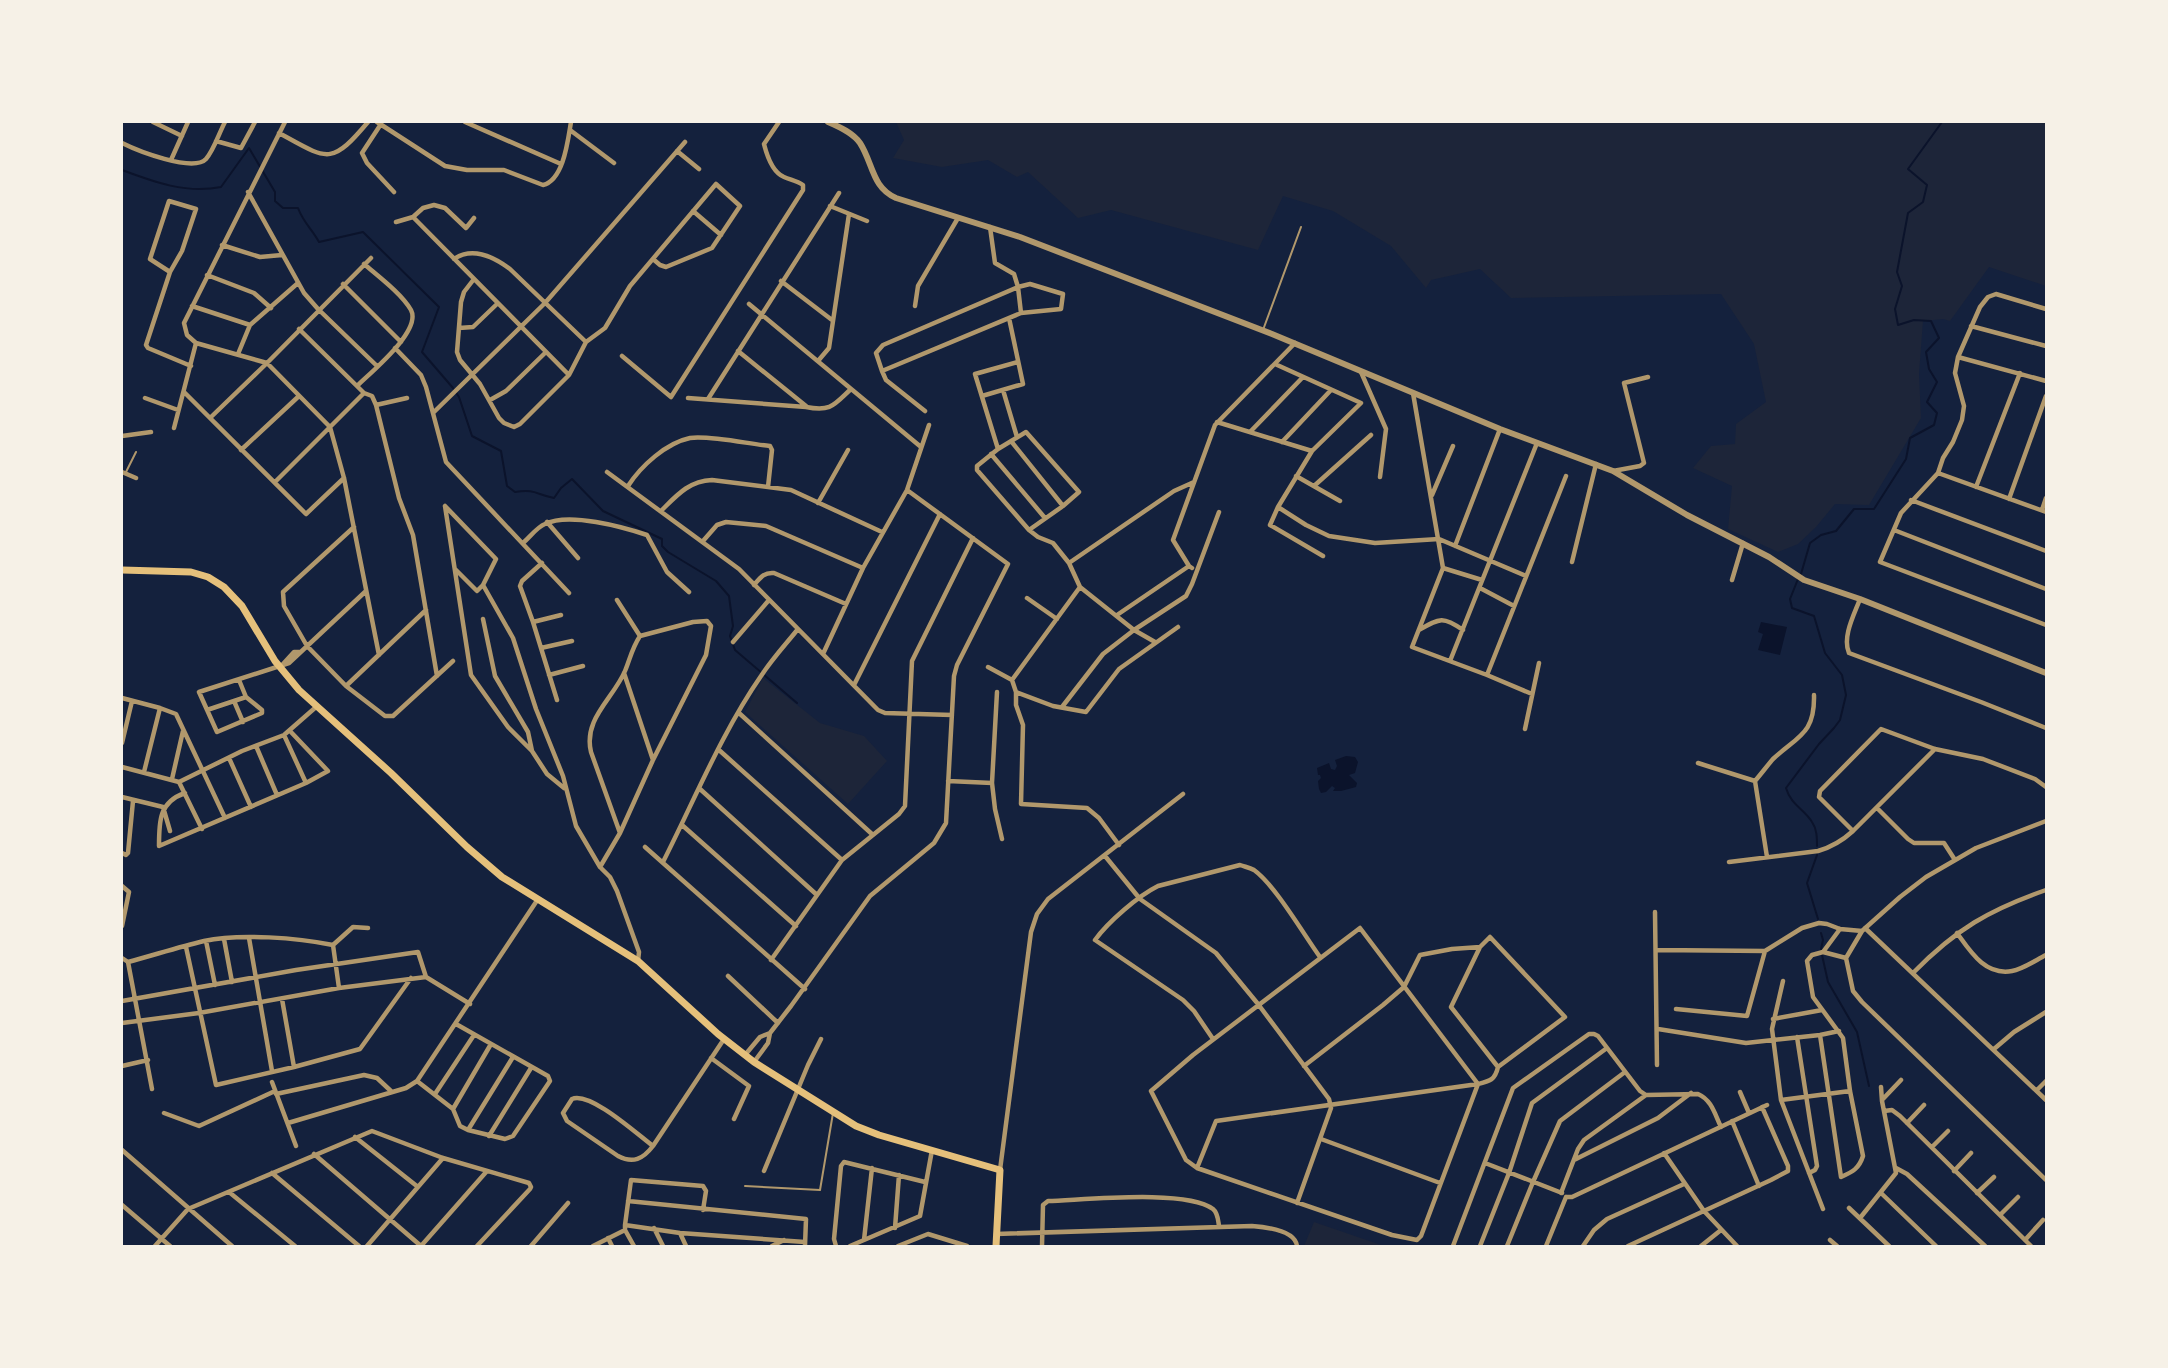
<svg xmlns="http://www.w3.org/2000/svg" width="2168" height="1368" viewBox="0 0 2168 1368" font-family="'DejaVu Sans',sans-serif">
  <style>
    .green { fill: #1d2539 }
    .water { fill: #0b132b }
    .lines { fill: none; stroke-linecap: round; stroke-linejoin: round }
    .stream { stroke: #0b132b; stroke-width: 2 }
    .service { stroke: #b1986c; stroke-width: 2 }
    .minor { stroke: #b1986c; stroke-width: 4.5 }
    .tertiary { stroke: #b1986c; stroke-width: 6 }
    .secondary { stroke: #e5c07b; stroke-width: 7 }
  </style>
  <rect width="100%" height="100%" fill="#14213d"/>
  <path class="green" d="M896 122H2046V286L1989 267 1950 321 1943 319 1923 321 1919 374 1921 418 1869 505 1835 504 1816 527 1798 544 1778 552 1728 529 1732 486 1693 468 1711 446 1735 444 1736 424 1766 402 1754 344 1721 294 1511 298 1480 269 1431 280 1426 288 1391 246 1333 211 1283 196 1258 250 1111 210 1078 218 1028 172 1017 177 988 160 942 167 893 158 904 140Z
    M763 678 820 723 864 736 887 761 848 804 745 712Z
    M1314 1222 1384 1246H1385H1304Z"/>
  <path class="water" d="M1761 622 1787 627 1780 655 1758 650 1763 634 1758 632Z
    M1346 756 1355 757 1358 762 1355 773 1349 775 1357 783 1356 787 1341 791H1333L1335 788 1332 786 1326 792 1321 793 1319 789 1318 781 1321 778 1320 775H1318L1317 768 1329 763 1331 769 1335 770 1337 766 1335 760Z"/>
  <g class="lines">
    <path class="stream" d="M122 170C154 182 186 194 221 187L249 148 275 192V201L283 208H298C303 222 312 229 319 242L363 232 439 307 422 352 453 388 459 397 472 436 501 451 507 486 515 492C536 489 535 494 554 498L561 488 572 479 603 511 662 539V546L668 552 716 581 729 596 733 626 730 636 735 650 797 703
      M1801 574 1810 543 1821 535 1836 531 1854 509H1874L1906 459 1910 438 1934 425 1937 413 1927 402 1937 382 1929 369 1926 352 1939 338 1931 321 1914 320 1898 325 1895 309 1902 286 1897 272 1908 213 1923 202 1927 185 1908 169 1942 122
      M1798 579 1790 599 1792 608 1814 616 1825 653 1842 675 1846 695 1840 720 1834 728 1819 744 1786 788C1791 805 1804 809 1812 822 1817 829 1817 838 1817 846
      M1817 855 1807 883 1818 919
      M1821 949 1823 940 1821 933
      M1822 955 1828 982 1857 1032 1869 1086"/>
    <path class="service" d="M1263 330 1301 227
      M125 474 136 452
      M745 1186 820 1190 833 1113"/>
    <path class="minor" d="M153 122 182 136
      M285 122 184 323 187 335 196 343 267 363 330 427 344 478 379 655
      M377 122 445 166 467 170H504L543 185C564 180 568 139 571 122
      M465 122 561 164
      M381 124 362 153 367 163 394 192
      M570 130 614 163
      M279 133C328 160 331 166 368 122
      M216 141 241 148 255 122
      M122 143C136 150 193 173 206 159 214 150 219 133 225 122
      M677 151 699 169
      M171 160 188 122
      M248 192 304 293 318 309 377 366
      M830 206 867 221
      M693 211 721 235
      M413 217 569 375
      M396 222 413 217 423 208 434 205 445 208 466 228 474 218
      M990 227 995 263 1014 274 1018 287 1021 313
      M222 245 260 257 282 255
      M454 259C473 246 494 257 510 269L586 342
      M170 272 150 259 169 201 196 209 182 251 170 272 146 345 148 348 191 366
      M207 275 254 293 271 308
      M474 279 464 292 461 302 457 352 460 360 480 384 499 418 504 423 514 427 520 424 569 375 586 342 605 328 630 286 716 184 740 206 712 248 666 267 660 265 653 259
      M781 281 832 320
      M343 284 401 342
      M1030 284 1063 294 1061 309 1021 313 882 371 876 353 883 345 1018 287Z
      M749 304 921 447
      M192 306 250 325
      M915 306 918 286 958 218
      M2046 309 1996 294 1988 297 1980 307 1958 357 1955 373 1964 406 1962 420 1953 442 1943 458 1938 473 1901 513 1880 562 2046 625
      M1971 326 2046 346
      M459 328 473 327 498 303
      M299 329 364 393 372 396 376 405 399 498 413 535 437 676
      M395 348 421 375 426 387 446 462 569 593
      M738 351 806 406
      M238 354 250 325 298 283
      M622 356 671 397 803 190V185C797 181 791 180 784 177 772 172 767 156 764 144L779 122
      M1958 357 2046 381
      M818 361 829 348 849 214
      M1275 364 1361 403 1312 451 1278 507 1270 525 1323 556
      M882 371 886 380 925 411
      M1361 372 1386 429 1380 477
      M357 386C371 372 422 331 411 310 402 294 378 276 364 264
      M1003 390 1017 437
      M184 392 306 514 344 478
      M1413 393 1443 568 1412 647 1487 675 1532 694
      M982 396 1023 384 1009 318
      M145 398 178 410
      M688 398 806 407C831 412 834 405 851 389
      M708 399 839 193
      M490 400 506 391 546 352
      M376 405 407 398
      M433 413 545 303 685 142
      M210 418 267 363 371 258
      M1217 422 1312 451
      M174 428 196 343
      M1250 432 1303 377
      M122 436 151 432
      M1011 441 1063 506
      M1282 442 1331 390
      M998 449 975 374 1018 362
      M241 450 299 396
      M991 454 1045 518
      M1613 471 1640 466 1644 463 1624 383 1648 377
      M122 472 136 478
      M607 472 739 569 878 710 885 713 952 715
      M1938 473 2046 512
      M1296 476 1340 501
      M275 482 364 393
      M628 486C641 466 666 443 690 438 709 435 749 444 770 446L772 450 768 487
      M1314 486 1371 435
      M1976 487 2020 373
      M1432 495 1453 446
      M2009 499 2046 396
      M1911 500 2046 551
      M818 503 848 450
      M445 506 471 675 508 727 532 751 547 774 564 788
      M445 506 496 559 483 585 477 591 455 569
      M1278 507 1306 525 1329 536 1375 543 1439 539 1526 576
      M662 510C677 495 689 481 712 480L791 490 882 532
      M2042 510 2046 498
      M547 522 578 558
      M354 527 283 592 284 606 307 646 346 686 385 716H393L453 661
      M1029 530 1063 506 1079 492 1026 432 998 449 977 466V470L1029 530 1038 537 1053 543 1069 563 1080 587 1134 630 1155 642
      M1894 530 2046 589
      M703 541 717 525 726 522 766 526 863 568
      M523 543C530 537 537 527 545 524 569 512 623 527 647 535L667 572 689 592
      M1455 546 1500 429
      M1572 562 1596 464
      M542 563 522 581 520 586 533 622 557 700
      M1069 563 1174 491 1194 482
      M1189 566 1173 540 1215 425 1295 343
      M1443 568 1482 580
      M1732 580 1743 543
      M483 585 513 638 536 709 563 776 576 826 600 867 610 877 617 891 639 952 638 961
      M754 585C760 578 764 572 774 573L846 604
      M1480 588 1514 606
      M1027 598 1057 619
      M1860 599C1854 615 1842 637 1849 653L1981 702 2046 728
      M617 600 640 636
      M1117 615 1189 566 1192 568
      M483 619 495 676 528 732 532 751
      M533 622 561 615
      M1419 630C1440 618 1443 616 1463 630
      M733 642 769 600
      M541 648 572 641
      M823 654 863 568 907 490 929 425
      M1450 661 1537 443
      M283 664 294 652H300
      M988 667 1012 680 1016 692V705L1023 725 1021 804 1087 808 1099 818 1119 845
      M624 673 653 760
      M549 675 583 666
      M1487 675 1566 476
      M239 680 246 697 262 710V713L217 732 199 692 289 663 366 591
      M1012 680 1080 587
      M854 685 940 514
      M346 686 426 610
      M997 692 992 783 995 809 1002 839
      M1016 692 1053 706 1086 712 1119 669 1178 627
      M122 698 160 708 176 714 225 818
      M234 701 243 722
      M1062 707 1103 654 1134 630 1186 596 1192 584 1219 512
      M207 710 246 697
      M739 713 873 835
      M1525 729 1539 663
      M284 735 306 783
      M122 743 132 701
      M256 746 277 795
      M719 750 842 860
      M229 758 251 807
      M1698 763 1755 781
      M122 767 179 782
      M144 772 160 708
      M172 779 183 731
      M948 781 992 783
      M1755 781C1761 774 1767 766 1773 759 1798 736 1815 734 1814 695
      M1755 781 1767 857
      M179 782 242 751 284 735 316 707
      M179 782 202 829
      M700 789 817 895
      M185 793C159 802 159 821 159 846L306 783 328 771 290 731
      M122 797 163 807 170 831
      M1877 808 1908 839 1914 843H1944L1955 860
      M2046 821 1976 848 1926 877 1900 897 1862 931 1846 958 1853 991 1862 1002 2046 1180
      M682 825 796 926
      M1853 831 1819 797 1820 791 1881 729 1935 749 1983 759 2035 779 2046 787
      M645 847 805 989
      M122 853 126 855 128 853 133 801
      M1105 856 1140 899 1216 953 1258 1004 1329 1099 1331 1108 1297 1203
      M663 862C694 801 722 732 761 676 772 659 786 644 798 629
      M1729 862 1818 851C1832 847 1842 841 1853 831L1935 749
      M600 867 620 833 653 760 706 655 711 626 707 621 693 622 640 636C632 648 630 659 625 671 613 699 583 719 591 752L620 833
      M122 886 129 892 122 926
      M1655 912 1657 1065
      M1360 928 1478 1084 1421 1236 1417 1240 1392 1235 1197 1168 1186 1160 1151 1091 1193 1055Z
      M1865 928 2046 1100
      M1957 933C1970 951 1985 976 2012 971 2023 969 2036 960 2046 955
      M249 938 272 1071
      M224 939 232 982
      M206 941 215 985
      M333 945 339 988
      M186 947 216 1085 294 1067 360 1049 411 978
      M1656 950 1765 951 1802 928 1819 923 1827 924 1840 929 1862 931
      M1823 952 1840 929
      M122 958 128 962C154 955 179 947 204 941 240 933 298 938 333 945L353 927 368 928
      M771 960 842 860 899 814 905 806 912 661 973 538
      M128 962 152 1089
      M1913 973C1956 929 1989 910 2046 890
      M728 976 778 1023
      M1783 981 1772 1029 1781 1100 1823 1209
      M282 999 294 1067
      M122 1001 296 970 418 952 426 977
      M1676 1009 1747 1016 1765 951
      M1773 1019 1822 1010
      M122 1023 199 1013 339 988 426 977 470 1004
      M1658 1029 1746 1043 1820 1035 1839 1031
      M1820 1035 1841 1177C1852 1172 1859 1169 1863 1156L1850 1091 1843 1038 1813 997 1807 961 1812 955 1823 952 1846 958
      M1797 1037 1817 1166 1815 1170 1809 1173
      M1213 1039 1194 1011 1183 1000 1095 940C1108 922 1138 896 1158 886L1240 865C1245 867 1249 867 1254 870 1275 885 1304 935 1320 957
      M1994 1049 2014 1032 2046 1012
      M745 1055 760 1037 770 1033 791 1006 870 896 934 843 946 823 954 676 957 665 1008 564 907 490
      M711 1058 749 1086 734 1119
      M754 1062 768 1043 770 1033
      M122 1066 148 1060
      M1304 1066 1383 1005 1404 987 1420 955 1452 949 1480 947
      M417 1081 453 1109 460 1126 468 1130 505 1139 513 1136 550 1081 548 1076 456 1024
      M272 1082 296 1146
      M2037 1090 2046 1081
      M1740 1092 1749 1113
      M276 1094 364 1075 377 1078 392 1092
      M435 1094 474 1035
      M1781 1100 1850 1091
      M1882 1100 1901 1080
      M453 1109 491 1044
      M1884 1111 1892 1110 1900 1116 2031 1246
      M164 1113 199 1126 275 1091
      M1732 1121 1759 1186
      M288 1123 406 1088 417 1081 538 899
      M1907 1123 1924 1105
      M468 1130 513 1057
      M489 1136 531 1068
      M355 1137 418 1187
      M1321 1139 1440 1183
      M653 1146C638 1135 590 1091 572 1099L563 1113 567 1121 618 1156C633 1164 643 1159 653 1146L724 1039
      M1932 1147 1948 1131
      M122 1150 232 1246
      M1664 1153 1704 1211 1737 1246
      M314 1154 421 1246
      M1574 1160 1658 1118 1691 1093
      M1485 1163 1562 1193
      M1197 1168 1216 1121 1478 1084C1490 1081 1495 1080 1498 1067L1565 1017 1490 937 1480 947 1451 1007 1498 1067
      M1896 1168 1907 1174 1985 1246
      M1000 1170 1031 932 1037 914 1048 899 1183 794
      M764 1171 808 1065 821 1039
      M1954 1171 1971 1153
      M272 1173 359 1246
      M229 1192 295 1246
      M1561 1193 1578 1149 1584 1140 1646 1095 1698 1094C1712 1100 1715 1115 1721 1127
      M1881 1193 1936 1246
      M1977 1193 1994 1177
      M1566 1197H1572L1767 1105
      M628 1201 806 1219 805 1246
      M122 1205 170 1246
      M1849 1208 1889 1246
      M2000 1215 2018 1197
      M1860 1218 1896 1173 1882 1101 1881 1087
      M625 1225 680 1233 805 1242
      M654 1228 663 1246
      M895 1228 899 1175
      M680 1233 686 1246
      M996 1234 1252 1226C1265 1227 1295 1230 1297 1246
      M608 1238 612 1246
      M864 1240 872 1168
      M1830 1240 1837 1246
      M2025 1240 2043 1220
      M155 1246 188 1209 372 1131 443 1158 529 1183 531 1187 530 1189 477 1246
      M367 1246 443 1158
      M421 1246 487 1171
      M531 1246 568 1203
      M593 1246 625 1230
      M634 1246 625 1230V1225L631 1180 703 1186 706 1191 703 1210
      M772 1246 784 1240
      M836 1246 834 1239 841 1166 844 1162 925 1182
      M850 1246 920 1216 932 1150
      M898 1246 928 1234 967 1246
      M1042 1246 1043 1205 1048 1201C1084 1200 1186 1189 1213 1209 1218 1213 1218 1220 1219 1226
      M1453 1246 1513 1088 1589 1034H1594L1598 1036 1640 1091 1646 1095
      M1480 1246 1509 1173 1532 1103 1607 1048
      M1507 1246 1533 1182 1560 1121 1625 1072
      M1546 1246 1566 1197
      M1583 1246 1594 1230 1607 1219 1684 1184
      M1628 1246 1771 1180 1788 1171V1166L1762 1107
      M1701 1246 1721 1230"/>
    <path class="tertiary" d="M828 122C840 127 853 133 860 143 873 163 872 188 896 198L1020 237 1272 334 1500 429 1613 471 1687 515 1769 557 1804 580 1860 599 2046 673"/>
    <path class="secondary" d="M122 570 191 572 208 577 224 587 242 606 275 661 299 690 391 773 467 847 502 877 638 961 718 1034 754 1062 856 1126 879 1135 1000 1170 996 1246"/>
  </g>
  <rect width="2168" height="1368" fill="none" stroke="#f6f1e7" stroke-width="246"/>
</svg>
